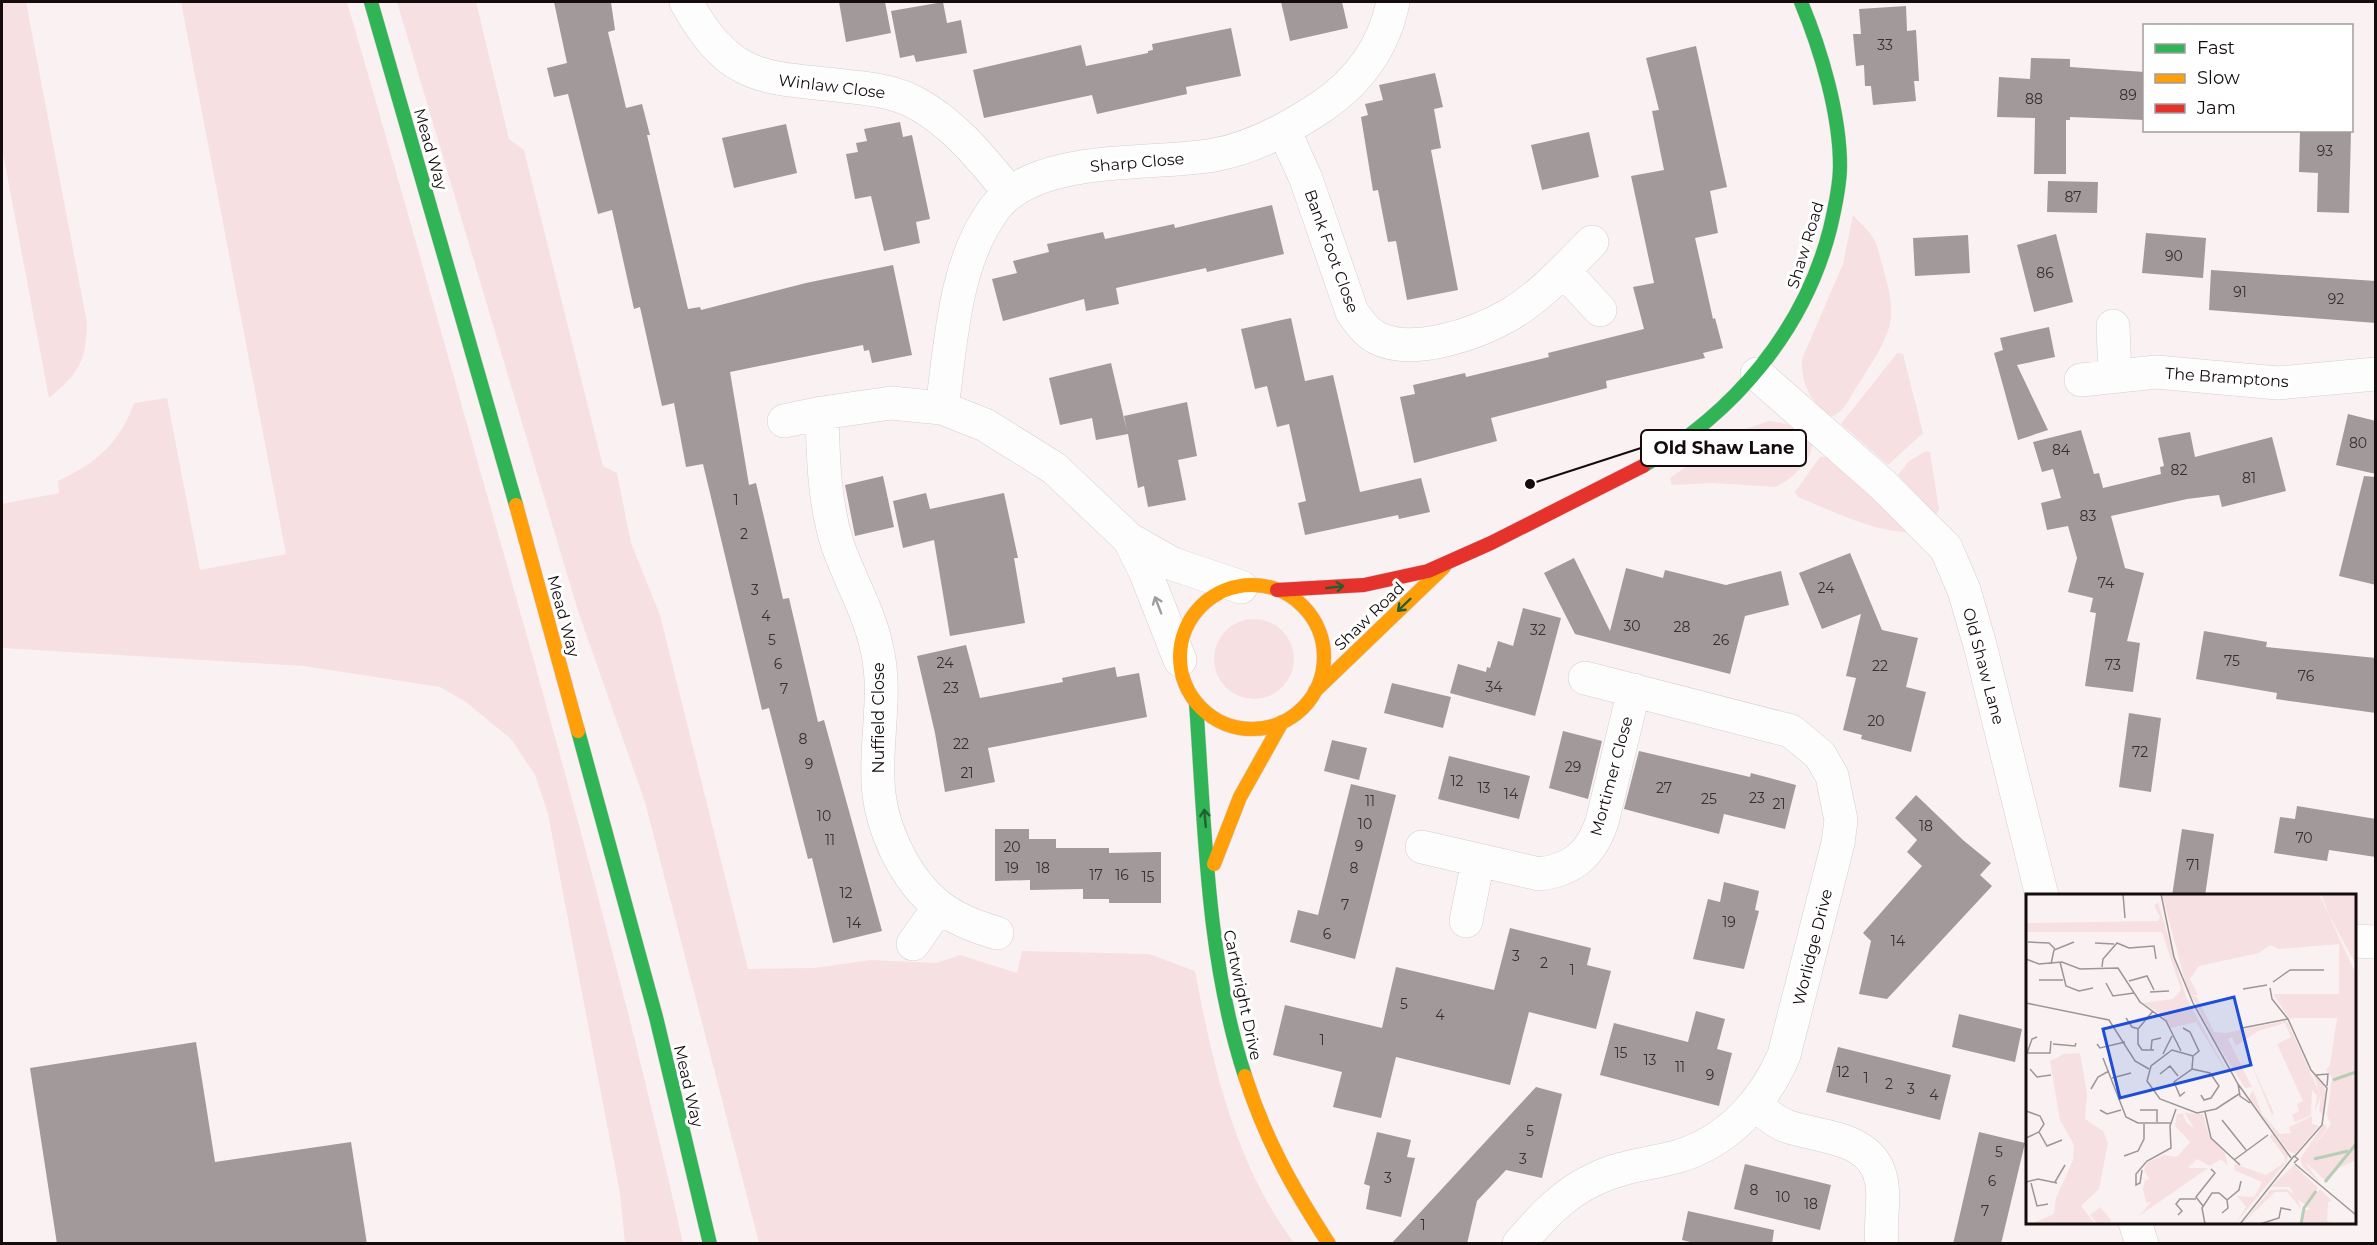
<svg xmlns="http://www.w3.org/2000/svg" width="2377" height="1245" viewBox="0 0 2377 1245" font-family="Montserrat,sans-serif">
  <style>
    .green { fill: #f6e0e2 }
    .building { fill: #a1999a }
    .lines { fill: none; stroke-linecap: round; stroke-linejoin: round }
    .street-casing { stroke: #d6cece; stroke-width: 34 }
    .fast-casing { stroke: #d6cece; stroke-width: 15 }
    .slow-casing { stroke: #d6cece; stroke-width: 15 }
    .jam-casing { stroke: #d6cece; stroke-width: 15 }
    .street { stroke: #fefdfd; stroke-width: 33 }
    .fast { stroke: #30b455; stroke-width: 14 }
    .slow { stroke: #ff9f0a; stroke-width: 14 }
    .jam { stroke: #e5322d; stroke-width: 14 }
    .oneway { stroke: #226031 }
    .oneway2 { stroke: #a09d9d }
    .labels { text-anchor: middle; stroke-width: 6; stroke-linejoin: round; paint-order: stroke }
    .number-label { font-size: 14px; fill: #372f30 }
    .street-label { font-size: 16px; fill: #140c0d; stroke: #fff }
    .inset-river { fill: none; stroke: #b7ceb6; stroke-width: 3 }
    .inset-road { fill: none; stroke: #9e9696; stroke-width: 1.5 }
    .view { fill: #1d4ed8; fill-opacity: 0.15; stroke: #1d4ed8; stroke-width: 3 }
    .inset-edge { fill: none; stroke: #140c0d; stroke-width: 3 }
    .leader { fill: none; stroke: #140c0d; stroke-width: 2 }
    .callout-dot { fill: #140c0d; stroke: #fff; stroke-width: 2 }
    .callout { fill: #fff; stroke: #140c0d; stroke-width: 2 }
    .callout-label { font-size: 18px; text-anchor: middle; font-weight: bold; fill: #140c0d }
  </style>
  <rect width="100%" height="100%" fill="#faf2f2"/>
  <path class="green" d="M2 2H26L87 323C86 362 79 373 49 398L2 148Z
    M181 2H347C393 159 437 317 481 474 554 729 625 985 683 1243H625L620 1193 548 814 535 775 511 739 466 702 440 687 304 666 2 648V504L59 493 58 481C95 464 121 442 134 403L167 398 200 570 286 554Z
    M397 2H476L509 139 524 150 603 466 617 473 631 543 660 615 748 969 814 968 871 960 936 963 960 955 1017 973 1022 951 1149 954 1195 971C1213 1066 1235 1164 1294 1243H759L645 802 578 611Z
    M1853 215 1870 233 1876 243C1898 319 1900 320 1856 388 1849 399 1843 414 1829 417 1811 400 1801 386 1802 359L1843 264Z
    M1897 353 1903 354 1923 433 1888 465 1841 424Z
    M1769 421 1787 424 1812 445C1812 461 1789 482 1775 487L1713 483 1672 485 1670 478 1734 433Z
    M1924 452H1930L1939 509 1936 515 1898 475 1908 462Z
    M1820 457H1827L1910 532C1872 532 1833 511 1798 497L1795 492Z
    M1214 659a40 40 0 1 1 80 0a40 40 0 1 1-80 0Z"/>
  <path class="building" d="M554 2H611L615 30 608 32 626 108 642 104 650 135H647L688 309 700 307 701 310 806 283 893 265 912 355 872 363 869 350 864 351 863 345 730 372 749 485 756 483 783 599 789 598 818 722 824 720 882 931 833 943 812 858 808 859 769 708 762 710 703 464 686 467 674 403 662 406 640 307 634 309 612 210 598 214 568 94 554 97 547 68 567 63Z
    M839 2H885L891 33 846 42Z
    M943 2 947 23 961 20 967 53 916 62 914 55 900 58 891 11Z
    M1281 2H1342L1348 28 1290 41Z
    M1906 6 1907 31 1916 30 1919 81H1914L1916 101 1873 105 1871 86H1865L1864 65 1856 66 1853 34H1861L1859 9Z
    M1231 28 1241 76 1186 87 1187 94 1097 114 1092 95 984 118 973 70 1081 45 1086 66 1148 53V51L1153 50 1152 44Z
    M1696 46 1727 187 1710 191 1718 233 1695 238 1713 319 1715 318 1723 348 1703 353 1705 358 1606 381 1607 388 1491 418 1497 441 1414 463 1400 397 1415 394 1413 385 1465 373 1466 377 1549 357 1548 353 1644 329 1633 287 1654 283 1631 176 1664 170 1652 111 1659 110 1646 58Z
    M2031 58 2070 59V67L2145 72V120L2070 117V120H2066V174H2034L2035 118 1997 117 1999 77 2030 79Z
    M1435 73 1443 107 1434 109 1441 148 1431 150 1458 290 1407 300 1396 241 1388 242 1378 190 1373 191 1361 117 1368 115 1365 104 1383 100 1379 85Z
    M900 122 903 137 912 135 930 219 916 222 920 243 884 251 871 196 855 199 846 154 858 152 856 143 867 141 864 129Z
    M786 124 797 173 734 188 722 138Z
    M2300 130H2351L2349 213 2317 212 2318 173 2299 172Z
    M1589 132 1599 177 1542 190 1531 145Z
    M2048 181 2098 182 2097 213 2047 212Z
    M1272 205 1284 254 1207 272 1206 268 1116 288 1119 304 1086 311 1084 299 1003 321 992 279 1017 273 1013 261 1049 252 1047 244 1103 232 1105 239 1174 224 1175 228Z
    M2146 233 2206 238 2203 278 2142 273Z
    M2056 234 2073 302 2034 312 2017 245Z
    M1968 235 1970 273 1915 276 1913 238Z
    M2211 270 2376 281V323L2209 310Z
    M1291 318 1305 381 1333 375 1360 492 1421 478 1430 512 1399 519 1398 515 1305 535 1298 503 1306 501 1289 424 1277 427 1267 386 1255 389 1241 329Z
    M2049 327 2055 357 2017 365 2048 430 2018 440 1994 353 2003 350 2000 338Z
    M1111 363 1127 431 1124 416 1187 402 1197 456 1178 460 1186 500 1148 507 1144 486 1138 488 1128 434 1096 440 1092 418 1060 425 1049 378Z
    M2348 414 2376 421V474L2336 465Z
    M2081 430 2094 474 2099 473 2103 488 2161 474 2160 467 2164 466 2158 438 2190 432 2195 457 2272 437 2286 491 2222 507 2219 495 2187 499 2111 516 2125 568 2144 573 2127 641 2140 643 2133 692 2085 686 2096 613 2090 612 2093 598 2068 592 2077 558 2068 526 2047 530 2041 503 2061 498 2053 469 2042 472 2033 442Z
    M883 476 894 527 855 536 845 485Z
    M2364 476 2376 477V585L2339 576Z
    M926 493 930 509 1004 493 1018 558H1014L1025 623 950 636 934 540 903 548 893 501Z
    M1850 553 1882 630 1918 638 1906 687 1926 692 1911 752 1861 739 1862 735 1843 730 1856 678 1846 676 1861 614 1822 629 1799 573Z
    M1574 558 1610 631 1626 568 1663 578 1665 570 1726 585 1781 571 1789 605 1745 616 1730 674 1575 634 1544 573Z
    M1523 608 1561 618 1535 716 1450 693 1458 664 1486 672 1487 667 1490 668 1498 641 1513 646Z
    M2204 631 2267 642 2266 647 2376 658V713L2276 699 2277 693 2196 679Z
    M966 645 980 698 1063 682 1062 678 1115 667 1117 677 1139 673 1147 717 988 748 995 782 945 792 935 733 917 656Z
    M1392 683 1451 697 1443 728 1384 713Z
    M2129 713 2161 718 2151 792 2119 787Z
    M1563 731 1602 741 1588 799 1549 788Z
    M1332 740 1367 748 1359 780 1324 771Z
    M1639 751 1750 777 1751 773 1796 785 1785 829 1724 814 1719 834 1624 809Z
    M1449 756 1530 776 1519 819 1438 799Z
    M1351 784 1396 795 1355 959 1290 942 1298 910 1318 915Z
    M1916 795 1963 840 1991 863 1980 875 1992 886 1887 999 1859 994 1871 941 1863 933 1922 866 1907 852 1917 840 1895 818Z
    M2297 806 2376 819V857L2329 850 2327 861 2274 853 2280 817 2295 819Z
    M995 829H1029V839H1056V848H1109V853L1161 852V903H1109V899H1083V889L1030 890V880L995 881Z
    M2182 829 2214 834 2205 896H2172Z
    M1724 882 1759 891 1755 910 1759 911 1744 969 1693 959 1708 899 1720 902Z
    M1510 928 1591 948 1587 965 1611 971 1596 1029 1529 1012 1510 1085 1396 1057 1381 1118 1333 1107 1342 1072 1273 1055 1285 1005 1382 1028 1396 967 1494 990Z
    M1696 1011 1725 1019 1717 1049 1732 1053 1719 1106 1600 1075 1614 1023 1688 1042Z
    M1959 1014 2022 1029 2015 1062 1952 1047Z
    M196 1042 215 1162 351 1142 367 1244H57L30 1068Z
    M1838 1047 1951 1075 1940 1120 1826 1092Z
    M1536 1087 1562 1094 1542 1178 1506 1170 1477 1201 1467 1244H1391Z
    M1377 1132 1411 1140 1407 1157 1415 1158 1401 1217 1366 1209 1370 1186 1364 1184Z
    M1979 1132 2025 1143 2001 1244H1953Z
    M1745 1164 1831 1185 1820 1230 1734 1209Z
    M1688 1211 1774 1230 1772 1244H1698L1682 1240Z"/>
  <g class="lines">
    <defs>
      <path id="street" d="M686 2C733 86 766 76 853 87 874 89 895 92 914 102 954 123 982 159 1010 193
        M1284 130 1306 179 1352 312C1359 322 1366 332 1377 338 1413 356 1476 334 1509 315 1540 297 1566 268 1592 242
        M1564 271 1600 310
        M2113 326 2115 376
        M1757 374 1882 484 1946 548 1964 590 1980 645 2042 896
        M2081 380 2156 372 2278 383 2376 374
        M942 408C951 343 954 262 995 208 1036 153 1153 166 1214 155 1253 148 1288 129 1321 107 1358 82 1384 47 1393 2
        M784 421 822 413
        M1129 539 1173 564 1241 587
        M1422 847 1539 874C1573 870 1591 854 1602 822L1634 690
        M1466 921 1478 861
        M997 933C976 927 957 920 940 907 904 880 879 824 878 780 876 736 887 692 877 649 869 611 849 579 837 543 824 501 823 456 822 413L891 403 942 408 985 425 1054 468 1129 539 1145 571 1180 660
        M2354 941 2376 942
        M913 944 939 907
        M1755 1105C1765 1113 1774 1121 1786 1126 1820 1138 1872 1136 1881 1179 1886 1200 1879 1222 1882 1244
        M2135 1222 2142 1244
        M1519 1244C1541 1218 1564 1193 1595 1179 1621 1166 1651 1164 1679 1156 1728 1141 1764 1102 1784 1055L1838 843 1841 820 1832 776 1820 755 1791 731 1585 678"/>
      <path id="fast" d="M371 2 516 505
        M1643 466C1734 413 1804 331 1830 229 1835 208 1840 186 1840 166 1840 114 1821 50 1801 2
        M1196 703C1205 827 1206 957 1245 1076
        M578 731 656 1017 710 1244"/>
      <path id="slow" d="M516 505 578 731
        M1180 657a72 72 0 1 1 144 0a72 72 0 1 1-144 0Z
        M1315 691 1444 567
        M1214 864 1240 797 1282 722
        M1245 1076C1266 1141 1292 1187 1329 1244"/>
      <path id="jam" d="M1277 590 1364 585 1428 571 1491 543 1643 466"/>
    </defs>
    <use href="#street" class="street-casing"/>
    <use href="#fast" class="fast-casing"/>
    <use href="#slow" class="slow-casing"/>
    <use href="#jam" class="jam-casing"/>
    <use href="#street" class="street"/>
    <use href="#fast" class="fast"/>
    <use href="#slow" class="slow"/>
    <use href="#jam" class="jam"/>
  </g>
  <defs><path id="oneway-shaft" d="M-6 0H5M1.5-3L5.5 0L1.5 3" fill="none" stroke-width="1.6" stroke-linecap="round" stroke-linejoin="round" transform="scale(1.5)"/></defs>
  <g class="oneway">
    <use href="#oneway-shaft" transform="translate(1335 587) rotate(-7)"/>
    <use href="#oneway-shaft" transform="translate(1404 605) rotate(136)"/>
    <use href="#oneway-shaft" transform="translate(1205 818) rotate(-95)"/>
  </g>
  <use class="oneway2" href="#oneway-shaft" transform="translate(1158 605) rotate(-111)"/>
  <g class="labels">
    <g class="number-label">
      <text x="1885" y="50">33</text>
      <text x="2128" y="100">89</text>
      <text x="2034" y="104">88</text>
      <text x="2325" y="156">93</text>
      <text x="2073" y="202">87</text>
      <text x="2174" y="261">90</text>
      <text x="2045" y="278">86</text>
      <text x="2240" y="297">91</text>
      <text x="2336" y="304">92</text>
      <text x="2358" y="448">80</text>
      <text x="2061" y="455">84</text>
      <text x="2179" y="475">82</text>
      <text x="2249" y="483">81</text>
      <text x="736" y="505">1</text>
      <text x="2088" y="521">83</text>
      <text x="744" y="539">2</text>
      <text x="2106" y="588">74</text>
      <text x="1826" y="593">24</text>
      <text x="755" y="595">3</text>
      <text x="766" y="621">4</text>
      <text x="1632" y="631">30</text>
      <text x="1682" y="632">28</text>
      <text x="1538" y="635">32</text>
      <text x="772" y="645">5</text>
      <text x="1721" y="645">26</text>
      <text x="2232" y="666">75</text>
      <text x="945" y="668">24</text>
      <text x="778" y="669">6</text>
      <text x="2113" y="670">73</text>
      <text x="1880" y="671">22</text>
      <text x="2306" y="681">76</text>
      <text x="1494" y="692">34</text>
      <text x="951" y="693">23</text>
      <text x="784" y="694">7</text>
      <text x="1876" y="726">20</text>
      <text x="803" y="744">8</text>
      <text x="961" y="749">22</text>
      <text x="2140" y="757">72</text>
      <text x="809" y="769">9</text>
      <text x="1573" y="772">29</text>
      <text x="967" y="778">21</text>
      <text x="1457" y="786">12</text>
      <text x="1484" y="793">13</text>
      <text x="1664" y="793">27</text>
      <text x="1511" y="799">14</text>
      <text x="1757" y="803">23</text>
      <text x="1709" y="804">25</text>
      <text x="1370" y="806">11</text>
      <text x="1779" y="809">21</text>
      <text x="824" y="821">10</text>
      <text x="1365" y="829">10</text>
      <text x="1926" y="831">18</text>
      <text x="2304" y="843">70</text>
      <text x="830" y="845">11</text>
      <text x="1359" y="851">9</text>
      <text x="1012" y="852">20</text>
      <text x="2193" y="870">71</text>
      <text x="1012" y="873">19</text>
      <text x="1043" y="873">18</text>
      <text x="1354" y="873">8</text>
      <text x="1096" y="880">17</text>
      <text x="1122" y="880">16</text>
      <text x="1148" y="882">15</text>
      <text x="846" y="898">12</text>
      <text x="1345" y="910">7</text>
      <text x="1729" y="927">19</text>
      <text x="854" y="928">14</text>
      <text x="1327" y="939">6</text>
      <text x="1898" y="946">14</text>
      <text x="1516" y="961">3</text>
      <text x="1544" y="968">2</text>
      <text x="1572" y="975">1</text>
      <text x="1404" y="1009">5</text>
      <text x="1440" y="1020">4</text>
      <text x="1322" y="1045">1</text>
      <text x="1621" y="1058">15</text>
      <text x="1650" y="1065">13</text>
      <text x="1680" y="1072">11</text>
      <text x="1843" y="1077">12</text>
      <text x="1710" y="1080">9</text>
      <text x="1866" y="1083">1</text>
      <text x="1889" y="1089">2</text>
      <text x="1911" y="1094">3</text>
      <text x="1934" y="1100">4</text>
      <text x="1530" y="1136">5</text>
      <text x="1999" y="1157">5</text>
      <text x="1523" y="1164">3</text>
      <text x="1388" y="1183">3</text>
      <text x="1992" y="1186">6</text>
      <text x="1754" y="1195">8</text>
      <text x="1783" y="1202">10</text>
      <text x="1811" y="1209">18</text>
      <text x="1985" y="1216">7</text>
      <text x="1423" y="1230">1</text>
    </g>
    <g class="street-label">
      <text transform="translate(832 86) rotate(7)" y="6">Winlaw Close</text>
      <text transform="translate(431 149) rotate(74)" y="6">Mead Way</text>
      <text transform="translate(1137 162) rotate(-5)" y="6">Sharp Close</text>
      <text transform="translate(1805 245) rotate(-73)" y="6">Shaw Road</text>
      <text transform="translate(1332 251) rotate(70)" y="6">Bank Foot Close</text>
      <text transform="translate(2227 377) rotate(4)" y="6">The Bramptons</text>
      <text transform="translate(564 616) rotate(75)" y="6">Mead Way</text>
      <text transform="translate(1369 616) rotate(-44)" y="6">Shaw Road</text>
      <text transform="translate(1984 666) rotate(75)" y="6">Old Shaw Lane</text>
      <text transform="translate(878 718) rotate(-90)" y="6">Nuffield Close</text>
      <text transform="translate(1611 776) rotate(-75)" y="6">Mortimer Close</text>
      <text transform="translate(1812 947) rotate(-76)" y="6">Worlidge Drive</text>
      <text transform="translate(1243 995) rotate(78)" y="6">Cartwright Drive</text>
      <text transform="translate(689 1086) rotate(77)" y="6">Mead Way</text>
    </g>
  </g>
  <g transform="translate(2026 894)">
    <rect width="330" height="330" fill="#faf2f2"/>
    <path d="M136 0H293L330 80V266L313 274 301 288 279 268 295 290 277 273 274 265 298 229 301 234 280 263 305 230 301 222 306 183 300 176 304 171 311 124H263L247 100H313V50L253 55 244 51 233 59 173 72 164 85 172 101H165L171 103 188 138 199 139 260 127 262 129 294 200 288 182 297 188 300 200 298 222 293 217 295 201 289 217 291 202 286 196 285 221 269 228 266 221 273 217 271 210 277 207 251 150 265 143 259 129 232 137 210 152 206 143 202 145 226 193 219 194 188 145 160 91ZM295 0H330V71L303 21ZM132 8 160 103 205 185 170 128 145 134 136 121 117 109 147 105 155 96 136 38H0V29H4L132 27 134 23 128 12ZM217 150 219 156 248 219 246 221ZM54 159 61 200 59 225 77 237 82 249 73 295 55 312 69 330H4L28 320 30 304 47 266 48 251 34 226 24 167 38 160ZM227 196 236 220 254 240 265 239 263 233 286 222V230L293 232 269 260 261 256 223 203ZM157 219 160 228 168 234 159 219 177 220 183 242 199 259 202 272 195 265 184 272 171 265 162 274H182L113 322 125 308 120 309 117 295 119 286 123 285 118 276 122 268 138 261 151 263 164 248 149 232 151 220ZM246 239 262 261 261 267 209 330 220 313 211 302 228 303 236 288 208 276 209 270 240 281 259 268V263L244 243ZM268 271 292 294 282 308 294 295 306 307 302 308 301 327 309 330H275L278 317 284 315 272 305 275 315 261 298H249L216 330 244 296 261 295 267 300 264 293H245ZM74 313 85 326 83 330H71L64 321Z" fill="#f6e0e2"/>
    <path class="inset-river" d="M307 186 330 178M288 265 322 257M299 288 330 250M275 330 278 314 290 297"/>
    <path class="inset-road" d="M97 0 99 24M135 0 148 63 167 109 212 190 265 264M2 48 23 49 29 55M69 49 88 50M0 65 13 70 36 68 54 75 92 74 114 108 140 127 155 157M34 68 40 92 53 97 67 94M25 70 28 56 48 48M76 73 77 65 91 49 103 54 128 52 130 65M13 86H37M103 87 121 82 128 96M247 88 264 76H298M80 89 87 102 108 99M244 94 246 105 262 125 285 176 301 194 296 231 269 262M217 95 241 91M124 98 143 97M0 109 83 126 109 167 123 175M127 117 112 135V150L116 156H128M100 124 106 133 113 135M157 134 164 138 173 157 167 162M216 134 262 125M27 150 49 152 50 149M71 150 74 154 99 148M125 156 126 146 135 144M2 159H24L25 147M137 160 146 142M0 162 6 145 11 143M167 162 146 156 125 172 121 187 134 205 171 219 190 215 213 200M77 164 100 223 112 229H145M4 175 11 183 25 181M166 175 184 179 193 192 185 204 178 206 175 201M134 180 144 172 152 182M290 181 302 180 301 192M86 184 105 179M212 190 214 202 224 209M65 195 72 183 83 177M159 198 154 202 148 188 166 175 167 162M74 216 81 220 95 216M114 216H131V228M0 217 14 222 18 230 13 238 0 244M179 218 185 244 214 271M196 226 220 256M13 238 21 252 36 246M98 262 112 257 118 245V230M208 266 242 241M269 270 330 321M116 276 114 289 110 291V280L121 267 145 254 144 232 150 215M0 288 12 285 31 289M29 288 39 271M5 289 11 312 22 310M201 306 213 296 215 287M177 312 170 303 189 279 185 275M152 321 156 317 150 310 154 305H170M179 330 176 314 186 299H193L201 306 202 314 196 319M214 330 268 262 272 265 268 269M234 330 253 324 255 314 265 316"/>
    <path class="view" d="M208 103 225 171 94 204 77 135Z"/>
    <rect width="330" height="330" class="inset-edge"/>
  </g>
  <path class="leader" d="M1530 484L1641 448"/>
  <circle class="callout-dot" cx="1530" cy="484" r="6"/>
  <rect class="callout" x="1641" y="430" width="165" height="36" rx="6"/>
  <g class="callout-label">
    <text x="1724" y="454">Old Shaw Lane</text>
  </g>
  <rect width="2377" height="1245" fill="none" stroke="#140c0d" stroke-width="6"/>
  <rect x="2143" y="24" width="210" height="108" fill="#ffffff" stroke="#a19e9e" stroke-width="1.5"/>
  <rect x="2155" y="44" width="30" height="9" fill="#30b455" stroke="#a19e9e" stroke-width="1.5"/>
  <text x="2197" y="54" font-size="18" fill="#140c0d">Fast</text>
  <rect x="2155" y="74" width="30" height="9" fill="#ff9f0a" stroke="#a19e9e" stroke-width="1.5"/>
  <text x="2197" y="84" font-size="18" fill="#140c0d">Slow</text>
  <rect x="2155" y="104" width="30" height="9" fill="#e5322d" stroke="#a19e9e" stroke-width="1.5"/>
  <text x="2197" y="114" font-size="18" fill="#140c0d">Jam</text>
</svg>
